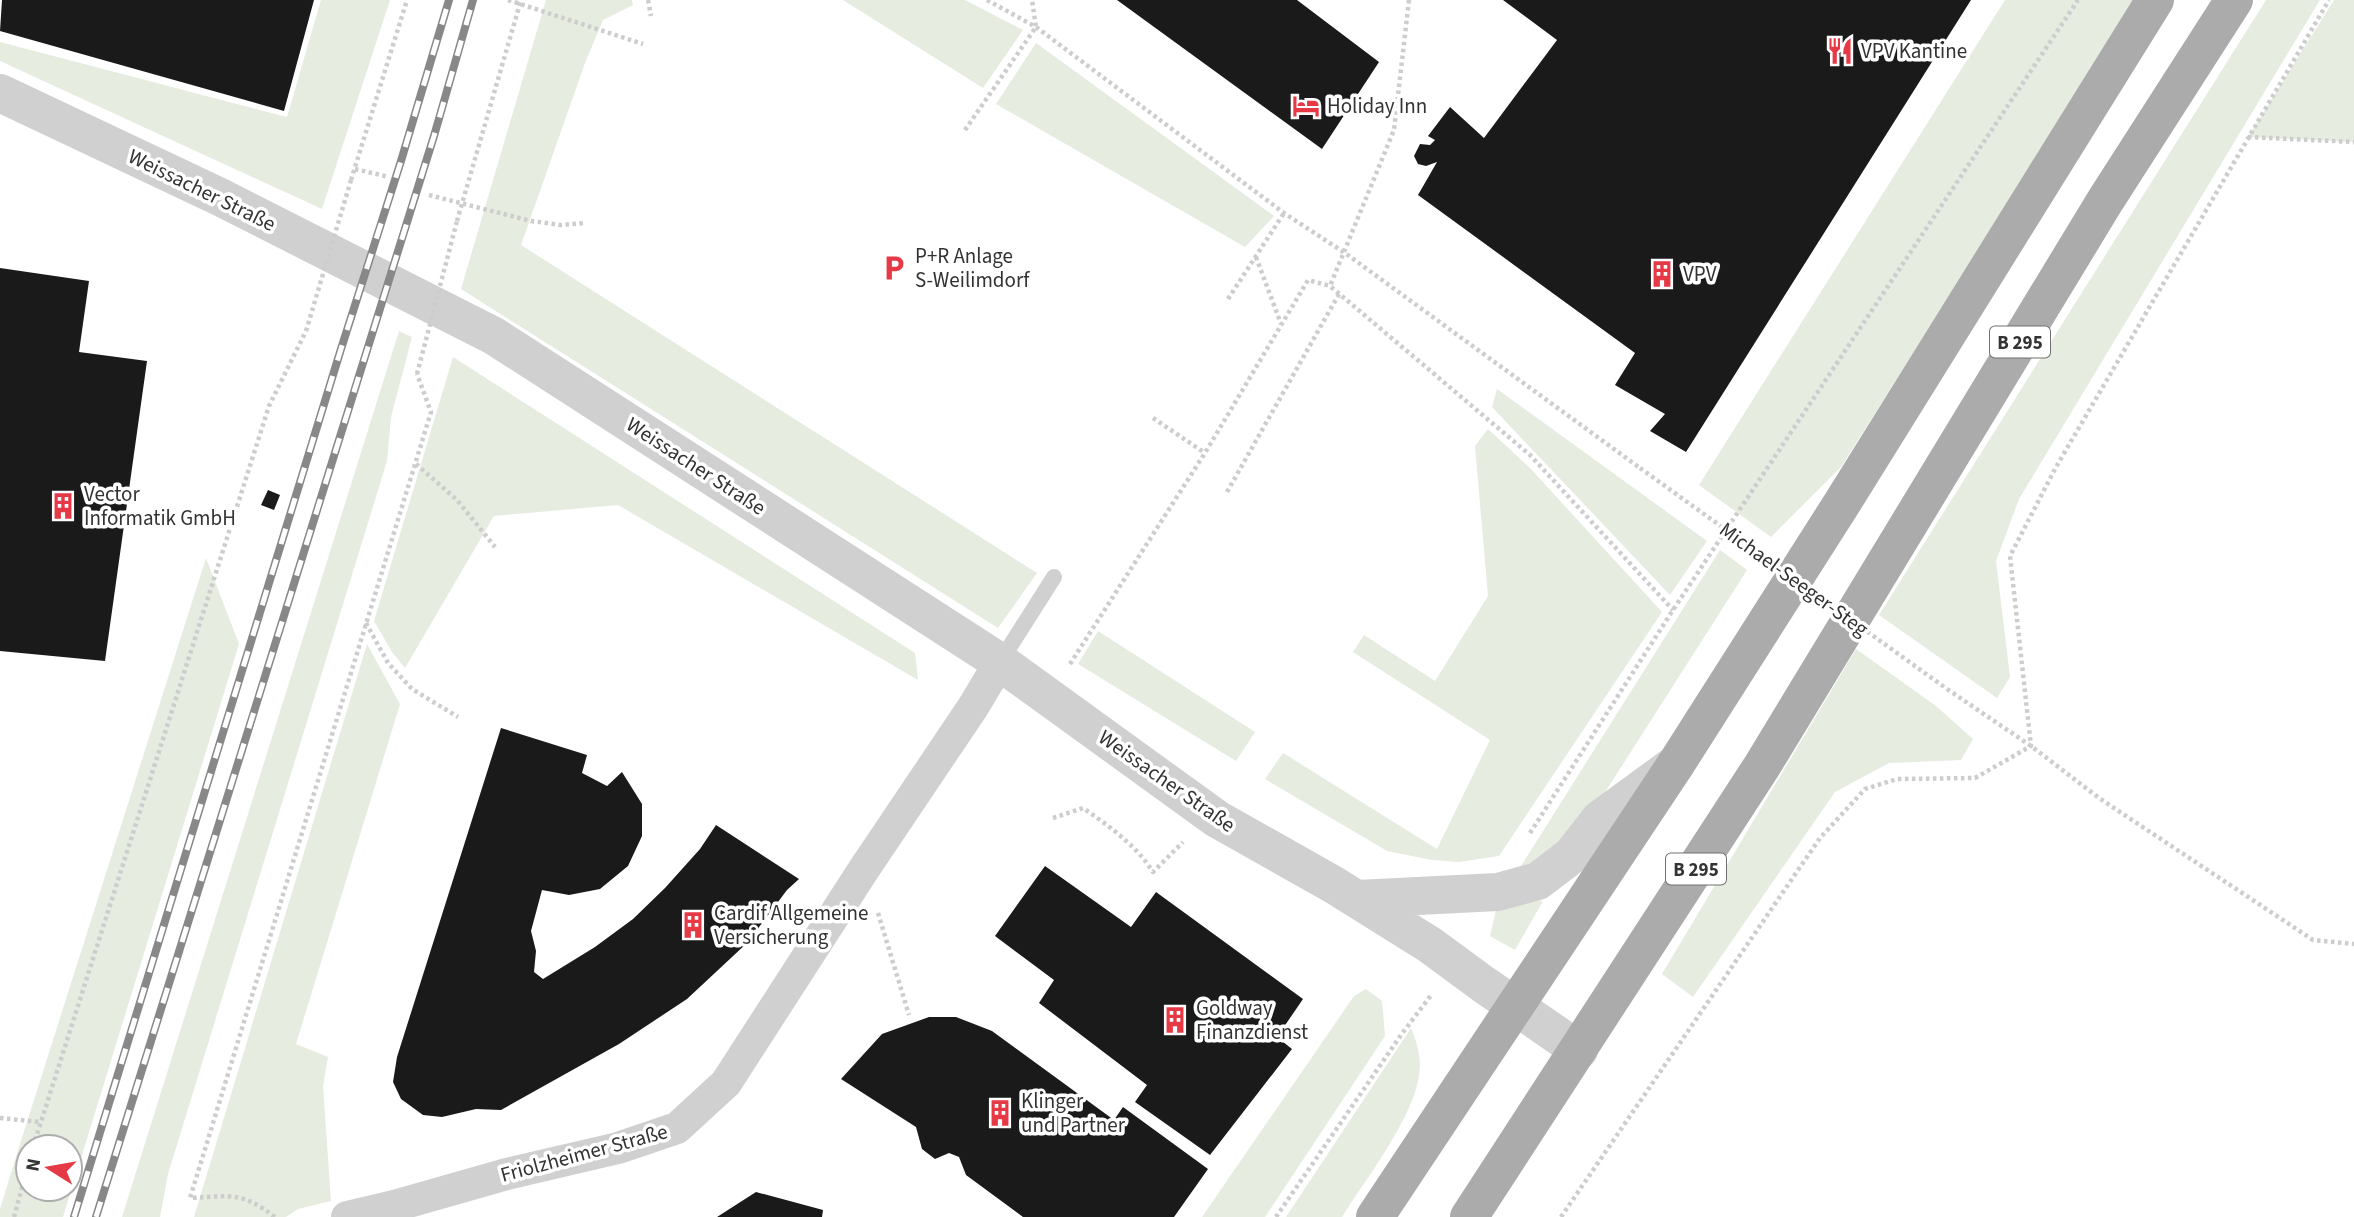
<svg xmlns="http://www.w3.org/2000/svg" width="2354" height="1217" viewBox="0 0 2354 1217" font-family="'Source Sans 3',sans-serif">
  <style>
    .green { fill: #e6ecdf; fill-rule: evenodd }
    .building { fill: #1a1a1a }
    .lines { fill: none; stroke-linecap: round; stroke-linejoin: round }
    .path { stroke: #cdcdcd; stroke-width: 4.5; stroke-dasharray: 3.5 3.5; stroke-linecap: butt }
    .service { stroke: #d0d0d0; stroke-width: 16 }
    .minor { stroke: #d0d0d0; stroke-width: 32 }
    .tertiary { stroke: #d0d0d0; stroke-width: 38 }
    .primary { stroke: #ababab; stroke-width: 38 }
    .rail-casing { stroke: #888; stroke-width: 8 }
    .rail { stroke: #fff; stroke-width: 5; stroke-dasharray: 16; stroke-linecap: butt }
    .path-bridge { stroke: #cdcdcd; stroke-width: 4.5; stroke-dasharray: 3.5 3.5; stroke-linecap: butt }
    .labels { text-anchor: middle; stroke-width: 7; stroke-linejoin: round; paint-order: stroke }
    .shield { fill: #fff; stroke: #707070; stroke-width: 2 }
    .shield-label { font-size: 19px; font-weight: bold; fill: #333 }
    .poi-label { font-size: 21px; fill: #333; stroke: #fff; text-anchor: start }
    .street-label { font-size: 21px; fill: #333; stroke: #fff }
  </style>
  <rect width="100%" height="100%" fill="#fff"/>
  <path class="green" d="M321 0H390L322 209 0 61V42L287 117Z
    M546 0H632L633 5 603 20 585 63 521 245 1037 573 998 628 461 289Z
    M843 0H965L1023 30 983 88Z
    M2005 0H2136L1841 467 1771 537 1699 485Z
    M2266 0H2320L2019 499 1996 561 2010 677 1997 698 1879 615Z
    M2334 0H2354V142L2248 137Z
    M1036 43 1274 216 1245 247 996 104Z
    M399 331 412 337 391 417 387 461 168 1174 160 1217H122Z
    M453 357 915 653 918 680 618 505 494 516 405 668 392 652 374 621Z
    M1497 389 1707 541 1670 595 1492 407Z
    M1488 429 1530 468 1662 612 1499 856 1459 862 1432 860 1387 851 1265 779 1283 753 1437 849 1490 740 1353 652 1364 635 1435 681 1488 596 1475 446Z
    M1720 550 1747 570 1588 819 1541 863 1521 866Z
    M206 558 239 644 63 1217H0V1209L20 1144ZM70 1147V1189H28V1147Z
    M1098 631 1255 732 1236 761 1078 664Z
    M367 644 400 704 296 1044 328 1057 323 1086 331 1201 298 1209 286 1217H194Z
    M1856 649 1936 706 1973 739 1961 760 1889 763 1835 792 1693 997 1662 974Z
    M1541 900 1542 903 1515 950 1490 936 1496 910Z
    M1366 989 1382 1001 1385 1036 1265 1217H1202L1354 996Z
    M1411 1028C1417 1043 1422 1058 1419 1075 1414 1117 1365 1180 1342 1217H1286Z"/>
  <path class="building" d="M2 0H314L284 111 0 31Z
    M1117 0H1297L1379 62 1322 149Z
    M1503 0H1971L1686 452 1650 431 1665 414 1615 385 1635 353 1418 195 1437 162 1426 166 1418 164 1414 156 1420 144 1430 145 1435 140 1428 136 1450 107 1484 138 1557 40Z
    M0 268 89 281 79 352 147 361 105 661 0 651Z
    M268 490 280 495 274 510 261 505Z
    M501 728 587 755 582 773 607 786 622 772 642 804V836L628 866 600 889 569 895 542 890 531 931 536 951 534 972 543 979 595 947 633 919 665 888 700 849 716 825 799 879 787 890 747 943 687 999 619 1044 501 1110 476 1109 442 1117 423 1115 401 1099 393 1082 397 1057Z
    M1045 866 1131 927 1156 892 1303 999 1277 1037 1292 1049 1210 1155 1135 1102 1147 1085 1039 1003 1054 980 995 936Z
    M929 1017H956L992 1031 1114 1120 1123 1107 1208 1169 1174 1217H1023L966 1175 959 1157 949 1153 935 1159 922 1149 916 1127 841 1079 882 1034Z
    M756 1192 823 1210 822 1217H717Z"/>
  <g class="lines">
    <path class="path" d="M508 0 643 44
      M648 0 651 16
      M987 0 1036 27 1284 213 1345 253 1640 468
      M1409 0 1394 130 1330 286 1530 455 1673 610
      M965 130 1036 27 1032 0
      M2248 137 2354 142
      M355 169 389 177
      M351 180 407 0
      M429 195 531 221 561 225 585 223
      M457 221 521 0
      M1256 257 1281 324
      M1228 299 1284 213
      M1153 418 1205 453
      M416 464 457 500 495 547
      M1227 492 1339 294
      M366 623 388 663 412 689 458 717
      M1070 664 1205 453 1308 280 1330 286
      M1947 689 2031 746 2099 798 2313 940 2354 944
      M1053 818 1083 808C1109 826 1136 845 1153 872L1183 842
      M1530 833 1673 610 2078 0
      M878 913 909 1015
      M0 1118 40 1122
      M33 1147 269 406 306 331
      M14 1217 28 1166
      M275 1217C241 1191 231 1196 190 1198L431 412 417 374
      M1276 1217 1401 1035 1432 994
      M1561 1217 1820 838 1865 789 1897 779 1975 778 2031 746 2010 556 2056 467 2329 0"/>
    <path class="service" d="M1000 662 1054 577"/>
    <path class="minor" d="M347 1217 398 1205 507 1174 618 1148 677 1128 726 1083 864 869 973 707 1000 662"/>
    <path class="tertiary" d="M0 93 220 197 494 336 1000 662 1217 819 1334 885 1430 945 1483 984 1579 1050
      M1357 899 1498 892 1538 881 1572 855 1600 819 1674 765"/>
    <path class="primary" d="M1375 1217 1676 764 1844 500 2155 0
      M1469 1217 1762 766 2105 201 2234 0"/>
    <defs>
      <path id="rail" d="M74 1217 341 349 401 161 449 0
        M96 1217 434 136 473 0"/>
    </defs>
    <use href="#rail" class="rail-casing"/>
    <use href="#rail" class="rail"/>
    <path class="path-bridge" d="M306 331 351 180
      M417 374 457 221
      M1640 468 1947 689"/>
  </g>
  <defs>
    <symbol id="restaurant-bare" viewBox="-9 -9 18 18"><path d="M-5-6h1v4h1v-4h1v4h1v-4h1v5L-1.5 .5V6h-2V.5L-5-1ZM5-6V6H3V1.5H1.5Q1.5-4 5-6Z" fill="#e63946" stroke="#fff" stroke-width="2.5" paint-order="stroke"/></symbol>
    <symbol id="hotel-bare" viewBox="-9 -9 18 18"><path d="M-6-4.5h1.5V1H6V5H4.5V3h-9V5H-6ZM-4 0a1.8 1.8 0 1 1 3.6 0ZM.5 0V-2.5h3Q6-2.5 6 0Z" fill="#e63946" stroke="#fff" stroke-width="2.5" paint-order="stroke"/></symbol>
    <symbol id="parking-bare" viewBox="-9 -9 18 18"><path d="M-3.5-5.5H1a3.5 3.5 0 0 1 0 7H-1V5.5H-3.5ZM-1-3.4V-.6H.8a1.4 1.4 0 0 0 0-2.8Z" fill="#e63946" stroke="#fff" stroke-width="2.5" paint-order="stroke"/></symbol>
    <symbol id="building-bare" viewBox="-9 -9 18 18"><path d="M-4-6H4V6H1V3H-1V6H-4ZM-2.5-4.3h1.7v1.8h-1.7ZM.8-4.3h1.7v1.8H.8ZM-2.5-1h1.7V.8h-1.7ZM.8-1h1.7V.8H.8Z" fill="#e63946" stroke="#fff" stroke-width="2.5" paint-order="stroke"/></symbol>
  </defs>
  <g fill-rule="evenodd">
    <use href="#restaurant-bare" x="1821" y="32" width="38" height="38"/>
    <use href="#hotel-bare" x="1287" y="87" width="38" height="38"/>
    <use href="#parking-bare" x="875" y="249" width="38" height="38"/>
    <use href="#building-bare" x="1643" y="255" width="38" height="38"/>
    <use href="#building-bare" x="44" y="487" width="38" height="38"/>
    <use href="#building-bare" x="674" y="906" width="38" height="38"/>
    <use href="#building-bare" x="1156" y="1001" width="38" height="38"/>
    <use href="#building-bare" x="981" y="1094" width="38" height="38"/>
  </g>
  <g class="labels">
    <g class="shield">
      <rect x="1990" y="326.5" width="60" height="31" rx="5"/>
      <rect x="1666" y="853.5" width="60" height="31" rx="5"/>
    </g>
    <g class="shield-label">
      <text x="2020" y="349">B 295</text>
      <text x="1696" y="876">B 295</text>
    </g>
    <g class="poi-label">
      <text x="1861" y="58">VPV Kantine</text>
      <text x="1327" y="113">Holiday Inn</text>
      <text x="915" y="263">P+R Anlage<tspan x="915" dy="24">S-Weilimdorf</tspan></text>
      <text x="1683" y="281">VPV</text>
      <text x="84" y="501">Vector<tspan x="84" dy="24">Informatik GmbH</tspan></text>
      <text x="714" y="920">Cardif Allgemeine<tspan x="714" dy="24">Versicherung</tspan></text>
      <text x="1196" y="1015">Goldway<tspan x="1196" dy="24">Finanzdienst</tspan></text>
      <text x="1021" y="1108">Klinger<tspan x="1021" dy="24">und Partner</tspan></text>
    </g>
    <g class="street-label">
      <text transform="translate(202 190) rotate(26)" y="7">Weissacher Straße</text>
      <text transform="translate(696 466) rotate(33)" y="7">Weissacher Straße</text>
      <text transform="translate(1794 579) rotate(36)" y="7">Michael-Seeger-Steg</text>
      <text transform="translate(1167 781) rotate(35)" y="7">Weissacher Straße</text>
      <text transform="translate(584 1153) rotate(-15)" y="7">Friolzheimer Straße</text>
    </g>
  </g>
  <g transform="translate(49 1168) rotate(281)"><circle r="33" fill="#ffffff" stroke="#adadad" stroke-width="2"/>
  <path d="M0-5L12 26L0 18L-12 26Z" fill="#e63946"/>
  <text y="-10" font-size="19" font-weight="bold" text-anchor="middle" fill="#333333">N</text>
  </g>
</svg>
